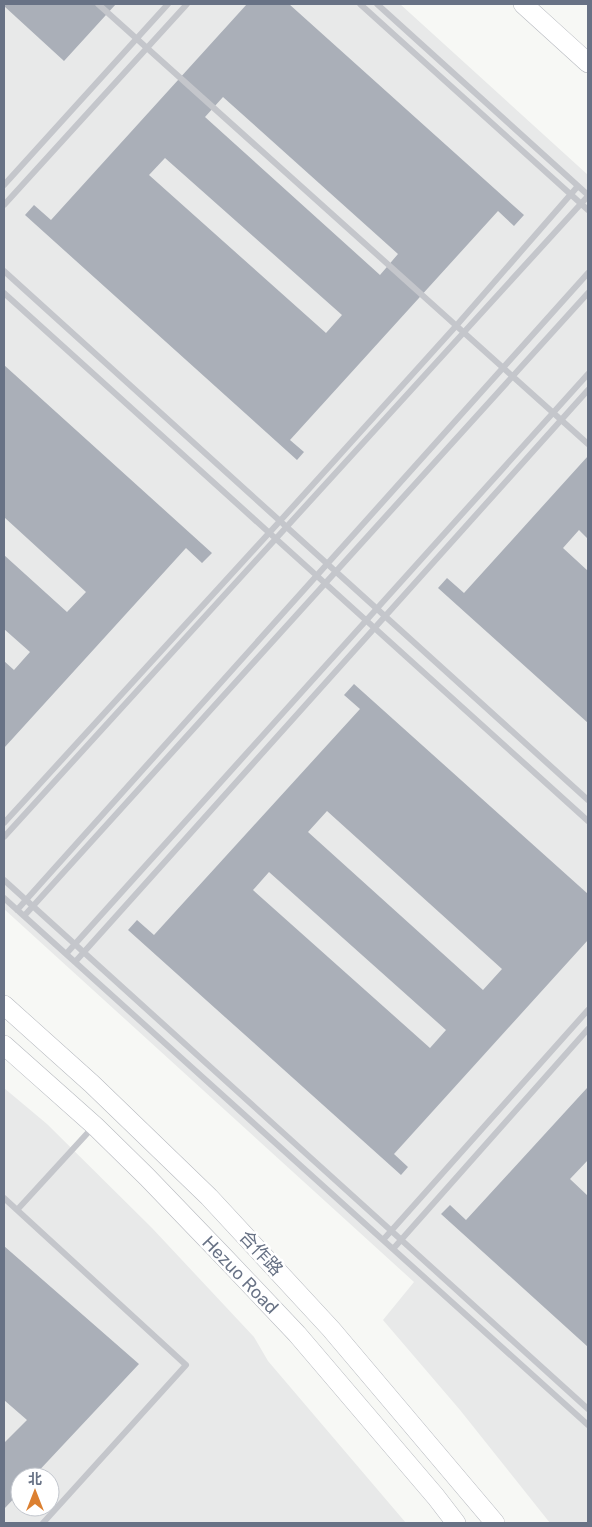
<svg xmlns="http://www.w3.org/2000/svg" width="592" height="1527" viewBox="0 0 592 1527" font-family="'Public Sans','Noto Sans SC',sans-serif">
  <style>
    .built { fill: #e8e9e9; fill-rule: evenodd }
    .building { fill: #aaafb8; fill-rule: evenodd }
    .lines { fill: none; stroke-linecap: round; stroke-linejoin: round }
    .secondary-casing { stroke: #b6b9bf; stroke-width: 20 }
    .lane { stroke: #c4c6cb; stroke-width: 6 }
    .secondary { stroke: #fff; stroke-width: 19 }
    .labels { text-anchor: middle; stroke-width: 5; stroke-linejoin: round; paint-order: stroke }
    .street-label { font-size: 18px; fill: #687285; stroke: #fff }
  </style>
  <rect width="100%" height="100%" fill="#f7f8f5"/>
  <path class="built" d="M4 4H400L588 175V1523H550L460 1410 383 1320 414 1282 4 909Z
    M4 1088 47 1124 152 1228 254 1337 268 1361 406 1523H4ZM20 1477H50V1507H20Z"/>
  <path class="building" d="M4 4H116L64 61 4 6Z
    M247 4H289L524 215 514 226 498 211 290 440 304 452 297 460 25 215 34 205 51 220ZM223 97 398 254 380 275 205 117ZM165 158 342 315 326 333 149 175Z
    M4 365 212 553 202 563 186 548 4 748V661L14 670 30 652 4 629V555L67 612 86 592 4 517Z
    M588 456V539L579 530 563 548 588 571V723L438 588 447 578 464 593Z
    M354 684 588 894V940L394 1154 408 1167 401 1175 128 930 137 920 154 935 360 709 344 695ZM327 811 502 969 483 990 308 832ZM269 872 446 1030 430 1048 253 890Z
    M587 1088 588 1089V1160L570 1179 588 1196V1347L441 1214 450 1205 466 1220Z
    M4 1246 139 1364 33 1477H20V1492L4 1509V1443L27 1420 4 1400Z"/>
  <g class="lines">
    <defs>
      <path id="secondary" d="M523 4 588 63
        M4 1005 92 1084 209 1197 331 1329 495 1523
        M4 1045 95 1126 147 1177 224 1257 297 1334 436 1497 456 1523"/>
    </defs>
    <use href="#secondary" class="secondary-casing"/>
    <path class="lane" d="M98 4 588 444
      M360 4 588 210
      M377 4 588 195
      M4 185 168 4
      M4 205 187 4
      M4 271 588 800
      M4 293 588 821
      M4 823 280 521 456 326 578 186
      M4 837 588 196
      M4 880 588 1409
      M4 898 588 1425
      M17 910 588 273
      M24 916 588 293
      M66 954 588 374
      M75 962 588 390
      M4 1198 186 1365 43 1523
      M17 1210 94 1126
      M383 1240 588 1010
      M393 1249 588 1029"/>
    <use href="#secondary" class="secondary"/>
  </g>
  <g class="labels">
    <g class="street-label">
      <text transform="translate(261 1253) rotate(47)" y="6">合作路</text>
      <text transform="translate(240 1275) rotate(46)" y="6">Hezuo Road</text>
    </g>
  </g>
  <rect width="592" height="1527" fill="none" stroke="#687285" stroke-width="10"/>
  <g transform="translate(35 1492)"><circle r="24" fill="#ffffff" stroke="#c3c7ce"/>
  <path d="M0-4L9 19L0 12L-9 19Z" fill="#dc8031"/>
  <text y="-8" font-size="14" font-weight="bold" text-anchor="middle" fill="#687285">北</text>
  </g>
</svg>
